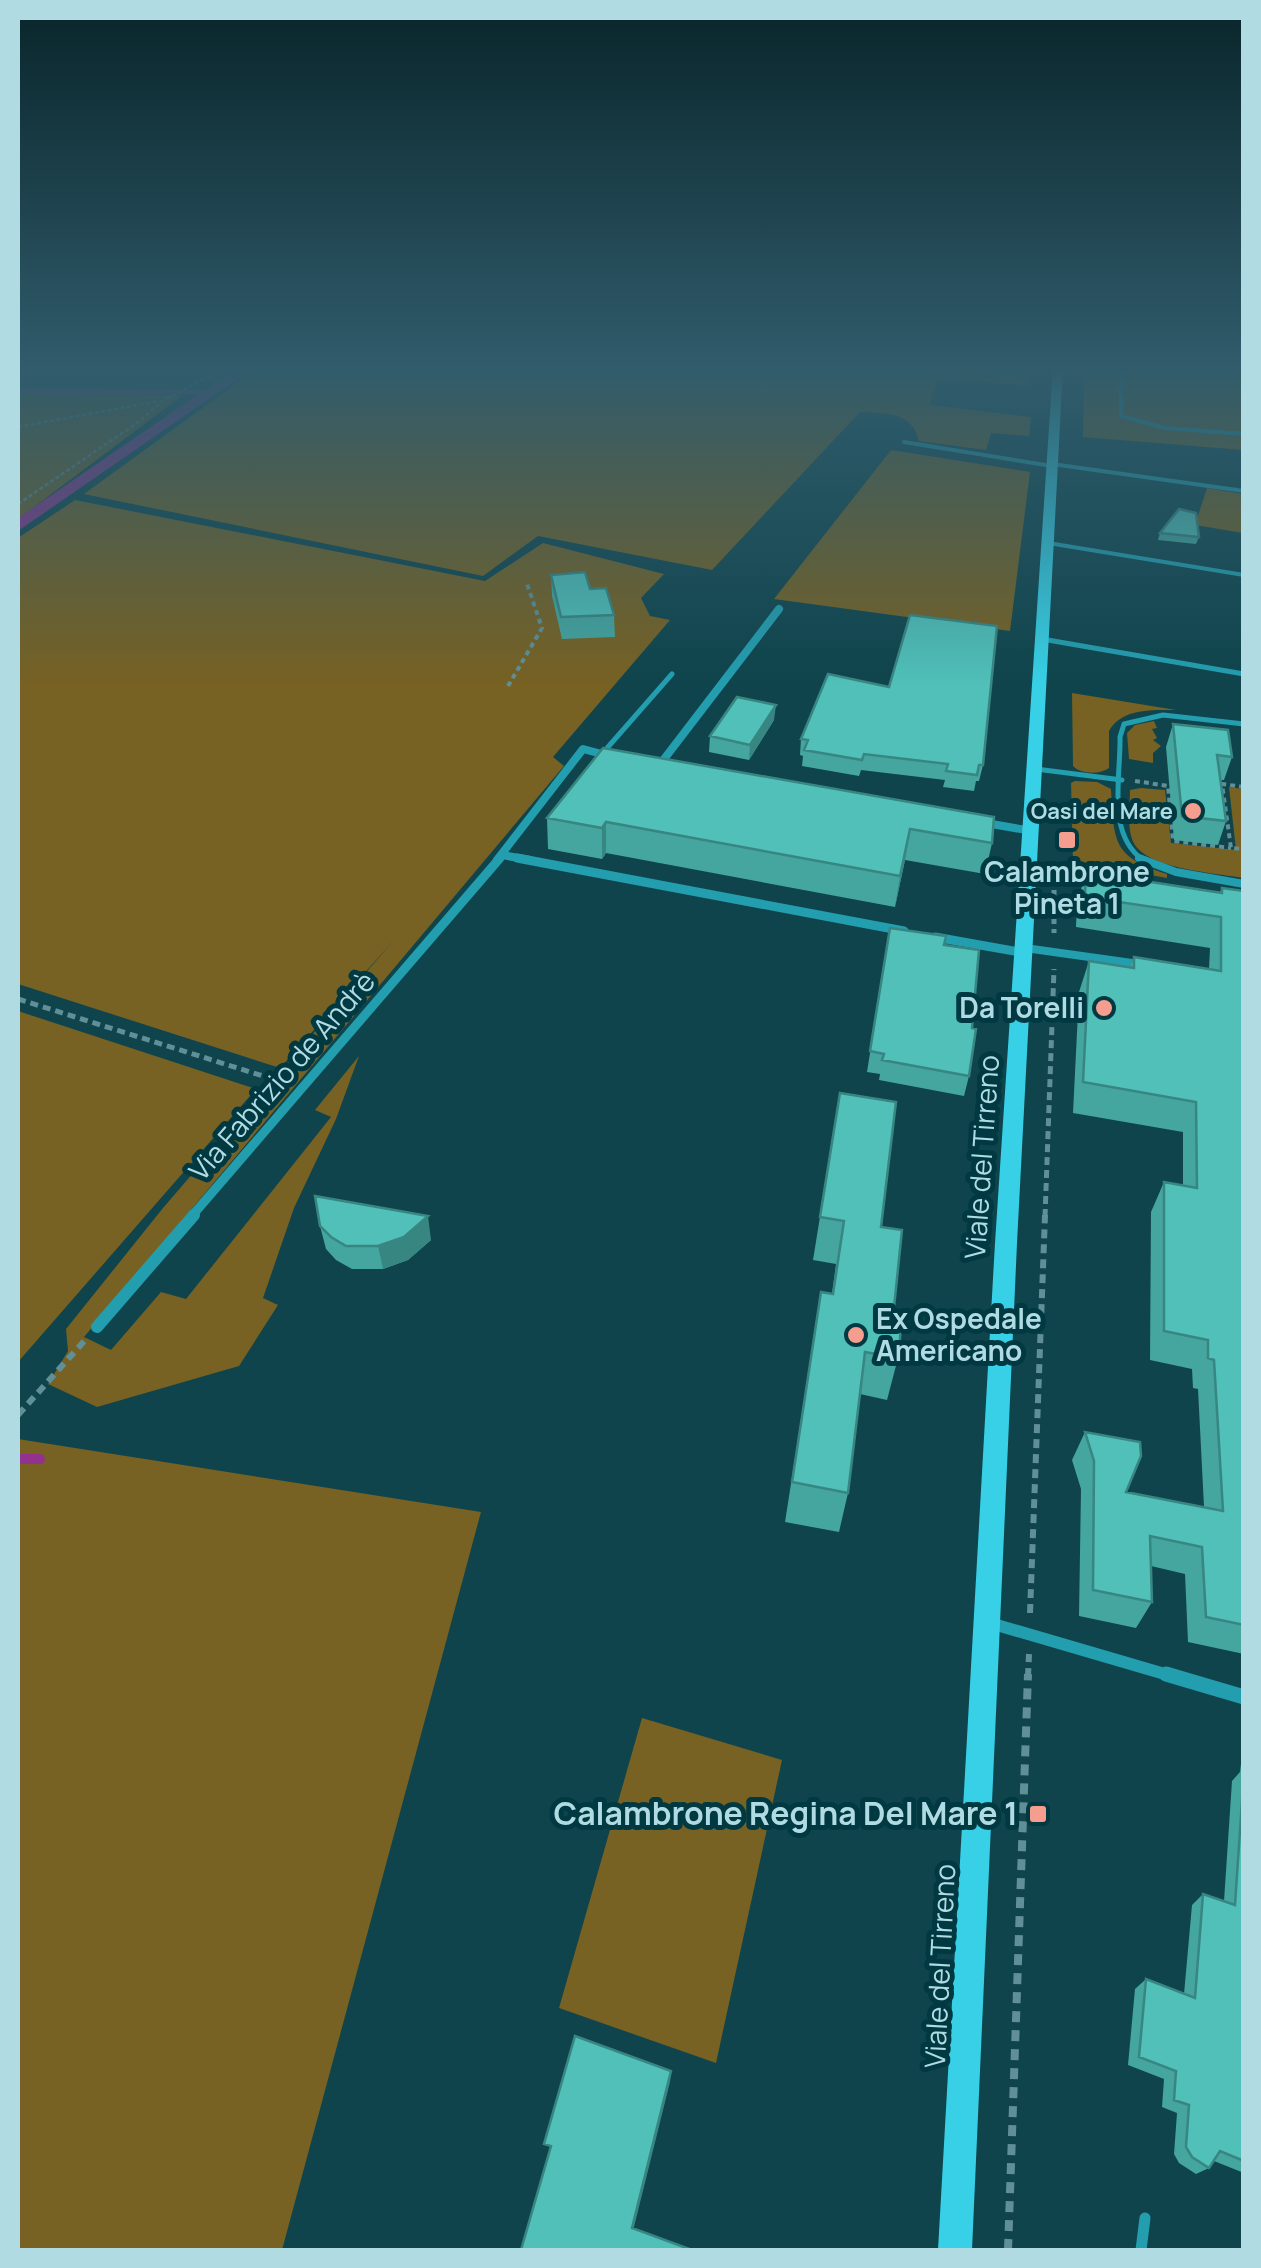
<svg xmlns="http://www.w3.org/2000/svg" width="1261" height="2268" viewBox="0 0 1261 2268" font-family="Manrope,sans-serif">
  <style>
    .green { fill: #776123 }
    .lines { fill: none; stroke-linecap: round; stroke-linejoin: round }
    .stream-far1 { stroke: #93328e; stroke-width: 5 }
    .stream { stroke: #93328e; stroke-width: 10 }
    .canal { fill: #93328e; fill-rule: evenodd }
    .path-far4 { stroke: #608f97; stroke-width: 2.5; stroke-dasharray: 4 2.5; stroke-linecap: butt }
    .path-far3 { stroke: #608f97; stroke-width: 4; stroke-dasharray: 5 4; stroke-linecap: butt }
    .path-far2 { stroke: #608f97; stroke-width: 5; stroke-dasharray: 8 5; stroke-linecap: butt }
    .path-far1 { stroke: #608f97; stroke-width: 6; stroke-dasharray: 9 6; stroke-linecap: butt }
    .path { stroke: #608f97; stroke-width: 8; stroke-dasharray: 11 8; stroke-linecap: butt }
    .lane-far3 { stroke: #239eaf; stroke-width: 4 }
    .lane-far2 { stroke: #239eaf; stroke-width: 5 }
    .lane-far1 { stroke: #239eaf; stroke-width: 8 }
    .lane { stroke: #239eaf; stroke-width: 11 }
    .street-far3 { stroke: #239eaf; stroke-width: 8 }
    .street-far2 { stroke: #239eaf; stroke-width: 9 }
    .street-far1 { stroke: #239eaf; stroke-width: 12 }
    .street { stroke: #239eaf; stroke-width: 15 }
    .secondary { fill: #37d0e6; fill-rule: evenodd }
    .wall { fill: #45a59f }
    .shaded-wall { fill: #388682 }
    .building { fill: #50c0b9; stroke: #388682; stroke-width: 2.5 }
    .poi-dot { fill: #f59d8f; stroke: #003941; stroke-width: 4 }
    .labels { text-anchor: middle; stroke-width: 10; stroke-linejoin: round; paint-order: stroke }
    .far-poi-label { font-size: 22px; font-weight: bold; fill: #b1dbe2; stroke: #003941; text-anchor: end }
    .poi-label { font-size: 28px; font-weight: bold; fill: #b1dbe2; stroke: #003941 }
    .street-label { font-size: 28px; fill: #b1dbe2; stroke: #003941 }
    .near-poi-label { font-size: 32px; font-weight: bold; fill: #b1dbe2; stroke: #003941; text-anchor: end }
  </style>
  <rect width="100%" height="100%" fill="#0f444c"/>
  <path class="green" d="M259 367H1030L1029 385 937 379 930 405 1031 417 1029 436 991 433 986 450 919 441C913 412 885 413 860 412L712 570 538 536 483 576 84 494Z
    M1084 367H1243V450L1083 437Z
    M18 392 183 395 18 519Z
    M891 450 1030 472 1010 631 774 599Z
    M1207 488 1243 494V533L1195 525Z
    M75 500 485 581 543 543 664 574 641 598 650 616 670 620 553 757 564 766 84 1337 111 1350 161 1292 186 1299 331 1117 315 1110 359 1056 336 1119 294 1208 263 1298 278 1305 239 1366 97 1407 48 1384 68 1351 66 1329 163 1208 394 940 280 1068 18 984V538Z
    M1072 693 1176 710C1152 710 1122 708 1109 731V768C1100 775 1080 774 1073 766Z
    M1154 721 1157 728 1152 729 1157 738 1153 740 1161 746 1153 753V763L1129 759 1127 733 1135 725Z
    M1075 781 1097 782 1111 789C1114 841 1112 857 1167 874V878L1073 861 1071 783Z
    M1141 788 1165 790 1171 843 1236 850 1229 787 1243 789V878C1216 873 1141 869 1132 839 1127 825 1130 805 1130 790Z
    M18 1011 256 1089 18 1362Z
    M18 1439 481 1512 282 2250H18Z
    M642 1718 782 1760 716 2063 559 2008Z"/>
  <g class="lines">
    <path class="stream-far1" d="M18 390 211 392"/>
    <path class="stream" d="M18 1459H40"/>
    <path class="canal" d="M238 367H255L18 531V518Z"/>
    <path class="path-far4" d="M18 427 159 401
      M18 504 140 421 162 401 228 367"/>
    <path class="path-far3" d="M508 686 542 628 527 584
      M1135 781 1168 786 1173 841 1231 848
      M1244 787 1222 784 1231 848 1244 849"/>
    <path class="path-far2" d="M1054 864V933
      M18 999 282 1082
      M1045 1217 1054 969"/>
    <path class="path-far1" d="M18 1415 86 1339
      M1030 1613 1045 1215
      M1028 1677 1029 1654"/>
    <path class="path" d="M1008 2250 1028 1674"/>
    <path class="lane-far3" d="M1121 367V416L1165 428 1244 434
      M904 442 1052 466
      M1052 464 1244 491
      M1048 543 1244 575"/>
    <path class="lane-far2" d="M1042 639 1244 674
      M601 755 672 674
      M1036 769 1122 780
      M1143 860C1106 834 1121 777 1120 737L1124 724 1163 715 1244 724"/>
    <path class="lane-far1" d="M1139 858 1176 872 1244 884
      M1025 948 1139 964"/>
    <path class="lane" d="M1141 2250 1145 2218"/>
    <path class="street-far3" d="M658 767 779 609
      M980 822 1032 831
      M502 855 530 860
      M497 860 583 749 609 756"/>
    <path class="street-far2" d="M517 858 904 931
      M935 937 1025 953
      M191 1217 500 858"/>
    <path class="street-far1" d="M97 1327 194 1215
      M990 1623 1175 1677"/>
    <path class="street" d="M1166 1674 1244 1697"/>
    <path class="secondary" d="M1053 367H1063L1017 1243 972 2250H938L995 1243Z"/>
  </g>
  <path class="wall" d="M1160 533 1199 537 1196 544 1158 540Z
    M551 575 590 589 614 615 615 637 562 639 552 596Z
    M774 720 749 760 709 752 710 736Z
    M1173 724 1232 757 1224 780H1221L1226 821 1218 845 1174 840 1166 747Z
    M801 739 983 765 979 781H976L974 791 943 787 945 780 861 770 859 776 802 766 803 756 800 755Z
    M603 748 992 843 985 874 905 860 895 907 606 853 602 859 548 849 547 818Z
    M1086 872 1220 892 1222 888 1244 891V1654L1188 1642 1185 1574 1151 1566 1152 1602 1136 1628 1079 1616 1081 1489 1072 1460 1085 1432 1126 1492 1204 1507 1198 1389 1193 1388 1192 1369 1150 1360 1151 1212 1164 1182 1183 1185V1132L1073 1113 1079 992 1089 961 1130 968 1134 957 1209 969 1210 948 1076 927 1077 903Z
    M890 928 944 945 972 1028 969 1076 964 1096 879 1080 880 1074 867 1072Z
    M840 1093 881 1227 892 1327 898 1358 887 1400 860 1394 848 1493 839 1532 785 1522 821 1292 832 1294 836 1264 813 1260Z
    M320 1226 431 1240 408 1260 383 1269H352L336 1260 326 1249Z
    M1244 1753V2173L1214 2161 1209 2168 1196 2174 1179 2163 1174 2154 1177 2113 1162 2107 1164 2079 1128 2065 1135 1989 1146 1979 1184 1994 1192 1905 1203 1894 1224 1901 1232 1781 1240 1772 1242 1755Z"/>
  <path class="shaded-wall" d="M776 705 774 720 749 760 750 745Z
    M606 822V853L602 859V828Z
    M910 829 905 860 895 907 900 876Z
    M428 1216 431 1240 408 1260 383 1269 378 1246Z
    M671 2071 670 2082 632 2235V2228Z"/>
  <path class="building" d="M1179 509 1196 513 1199 537 1160 533Z
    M585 572 590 589 606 588 614 615 561 617 551 575Z
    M910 615 997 626 983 765H979L977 775 946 771 948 764 864 754 862 760 804 750 808 740 801 739 828 674 889 687Z
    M737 697 776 705 750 745 710 736Z
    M1173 724 1228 730 1232 757 1217 755 1226 821 1182 816Z
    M603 748 994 817 992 843 910 829 900 876 606 822 602 828 547 818Z
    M1086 872 1222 893V888L1244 891V1625L1206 1617 1202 1547 1150 1536 1152 1602 1093 1590 1094 1461 1085 1432 1140 1442 1141 1456 1126 1492 1223 1511 1214 1360 1208 1358V1340L1164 1331V1182L1197 1188 1196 1102 1083 1082 1089 961 1134 968V957L1221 971V917L1085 897Z
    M890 928 946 936 944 945 979 950 972 1028 976 1029 969 1076 882 1060 884 1054 870 1051Z
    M840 1093 896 1102 881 1227 902 1230 892 1327 901 1328 898 1358 865 1352 848 1493 792 1482 821 1292 833 1294 844 1221 820 1217Z
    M315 1196 428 1216 404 1237 378 1246H346L331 1237 320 1226Z
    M1244 1771V2161L1220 2151 1209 2168 1192 2157 1186 2147 1189 2105 1174 2100 1176 2071 1139 2057 1146 1979 1195 1998 1203 1894 1235 1905Z
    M575 2036 671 2071 632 2228 692 2250H521L551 2146 544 2144Z"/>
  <linearGradient id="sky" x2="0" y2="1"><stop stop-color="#08252a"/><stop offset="0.54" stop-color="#315c6c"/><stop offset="1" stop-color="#315c6c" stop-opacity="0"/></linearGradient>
  <rect width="1261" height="685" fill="url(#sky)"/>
  <g class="poi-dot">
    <circle cx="1193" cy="811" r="10"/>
    <rect x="1057" y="830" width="20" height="20" rx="5"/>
    <circle cx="1104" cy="1008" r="10"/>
    <circle cx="856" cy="1335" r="10"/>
    <rect x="1028" y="1804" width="20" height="20" rx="5"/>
  </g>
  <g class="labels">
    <g class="far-poi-label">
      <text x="1173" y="819">Oasi del Mare</text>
    </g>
    <g class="poi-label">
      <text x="1067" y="882">Calambrone<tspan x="1067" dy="32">Pineta 1</tspan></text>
      <text x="1084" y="1018" text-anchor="end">Da Torelli</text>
      <text x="876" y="1329" text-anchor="start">Ex Ospedale<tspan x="876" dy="32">Americano</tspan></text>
    </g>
    <g class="street-label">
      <text transform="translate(282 1076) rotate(-49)" y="10">Via Fabrizio de Andrè</text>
      <text transform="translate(982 1157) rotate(-86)" y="10">Viale del Tirreno</text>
      <text transform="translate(940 1966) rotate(-87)" y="10">Viale del Tirreno</text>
    </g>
    <g class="near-poi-label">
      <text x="1018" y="1825">Calambrone Regina Del Mare 1</text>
    </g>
  </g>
  <rect width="1261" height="2268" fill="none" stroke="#b1dbe2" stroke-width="40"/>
</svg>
